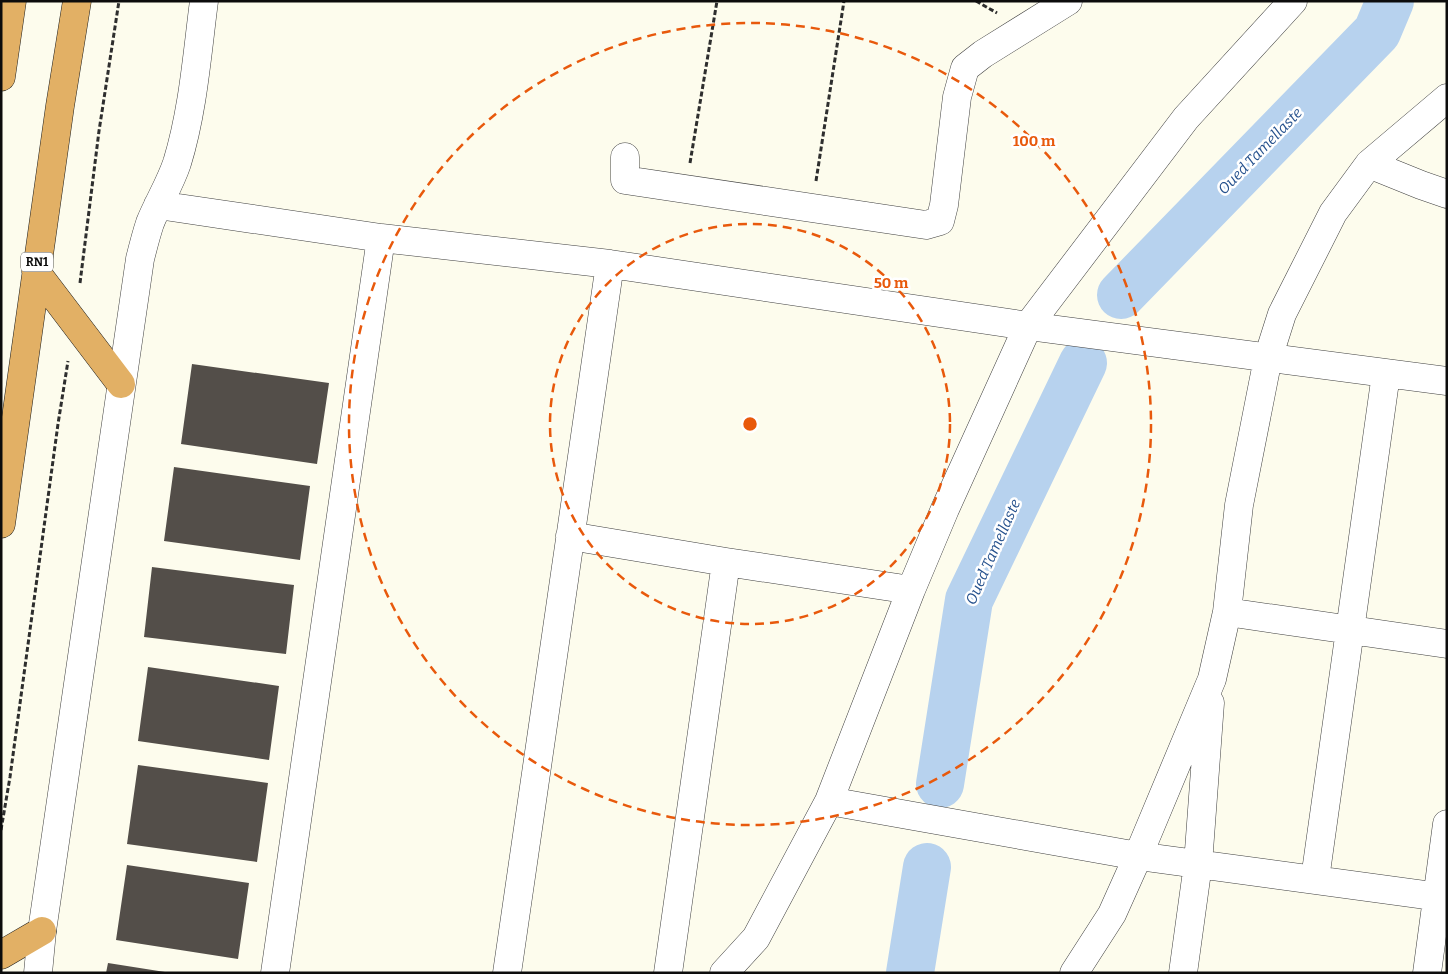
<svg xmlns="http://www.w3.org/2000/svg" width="1448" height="974" viewBox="0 0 1448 974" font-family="Bitter,serif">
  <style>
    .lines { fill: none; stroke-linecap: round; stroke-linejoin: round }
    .river { stroke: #b7d2ee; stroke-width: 48 }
    .building { fill: #534e49 }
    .minor-casing { stroke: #3f3f3f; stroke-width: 29 }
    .highway-casing { stroke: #1d1d1d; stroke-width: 29 }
    .path { stroke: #2e2e2e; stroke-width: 3; stroke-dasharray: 5 2.5; stroke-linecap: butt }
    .minor { stroke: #fff; stroke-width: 28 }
    .highway { stroke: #e2b065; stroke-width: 28 }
    .ring { fill: none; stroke: #e8590c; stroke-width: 2.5; stroke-dasharray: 9 6 }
    .labels { text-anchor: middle; stroke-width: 5; stroke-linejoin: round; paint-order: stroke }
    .shield { fill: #fff; stroke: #555; stroke-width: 1 }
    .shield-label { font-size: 12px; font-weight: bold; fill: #0c0c0c }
    .water-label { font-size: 15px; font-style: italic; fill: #25518d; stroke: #fff }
    .centre { fill: #e8590c; stroke: #fff; stroke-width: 2.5 }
    .ring-label { font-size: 15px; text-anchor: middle; font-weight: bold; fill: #e8590c; stroke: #fff; stroke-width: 5; stroke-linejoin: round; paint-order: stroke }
  </style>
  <rect width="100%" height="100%" fill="#fdfced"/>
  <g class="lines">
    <path class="river" d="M1121 295 1377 32 1390 1
      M940 784 969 600 1083 363
      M910 973 927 867"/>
  </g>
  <path class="building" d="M192 364 329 383 317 464 181 444Z
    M174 467 310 486 300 560 164 541Z
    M152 567 294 585 286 654 144 637Z
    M148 667 279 686 269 760 138 741Z
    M138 765 268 783 257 862 127 844Z
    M127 865 249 883 238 959 116 940Z
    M108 963 165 972V973H106Z"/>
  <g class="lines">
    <defs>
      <path id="minor" d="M625 157V180L926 225 940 221 944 205 957 97 965 68 983 54 1068 1
        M1369 164 1421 185 1447 194
        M158 205 381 238 610 264 1028 326 1447 381
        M570 536 726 562 911 590
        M1227 612 1447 644
        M829 801 1138 856 1447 898
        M1315 879 1386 374
        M38 973 42 931 140 259C143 247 146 235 150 223 158 203 170 184 177 163 193 111 197 55 204 1
        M275 973 381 238
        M507 973 610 264
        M668 973 726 562
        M724 973 756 938 829 801 911 590 945 509 1028 326 1186 118 1293 1
        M1074 973 1112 914 1138 856 1212 679 1227 612 1239 505 1268 358 1282 314 1333 213 1369 164 1447 98
        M1183 973 1198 864 1210 703
        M1427 973 1447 824"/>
      <path id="highway" d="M1 77 12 1
        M36 272 121 384
        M1 524 60 106 77 1
        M1 955 42 931"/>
    </defs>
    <use href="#minor" class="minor-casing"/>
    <use href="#highway" class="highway-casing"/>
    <path class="path" d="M976 1 997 13
      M690 163 717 1
      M816 181 844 1
      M80 283 99 131 119 1
      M1 830 10 777 58 424 68 361"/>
    <use href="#minor" class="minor"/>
    <use href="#highway" class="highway"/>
  </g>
  <g class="ring">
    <circle cx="750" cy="424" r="200"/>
    <circle cx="750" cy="424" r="401"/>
  </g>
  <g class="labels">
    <rect class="shield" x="21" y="252.5" width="32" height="19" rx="4"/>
    <g class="shield-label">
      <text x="37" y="266">RN1</text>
    </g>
    <g class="water-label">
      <text transform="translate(1260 151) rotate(-46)" y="5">Oued Tamellaste</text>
      <text transform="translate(993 552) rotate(-66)" y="5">Oued Tamellaste</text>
    </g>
  </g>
  <circle cx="750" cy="424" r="8" class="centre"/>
  <g class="ring-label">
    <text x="1034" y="146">100 m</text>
    <text x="891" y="288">50 m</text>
  </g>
  <rect width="1448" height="974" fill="none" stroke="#0c0c0c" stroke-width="5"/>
</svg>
